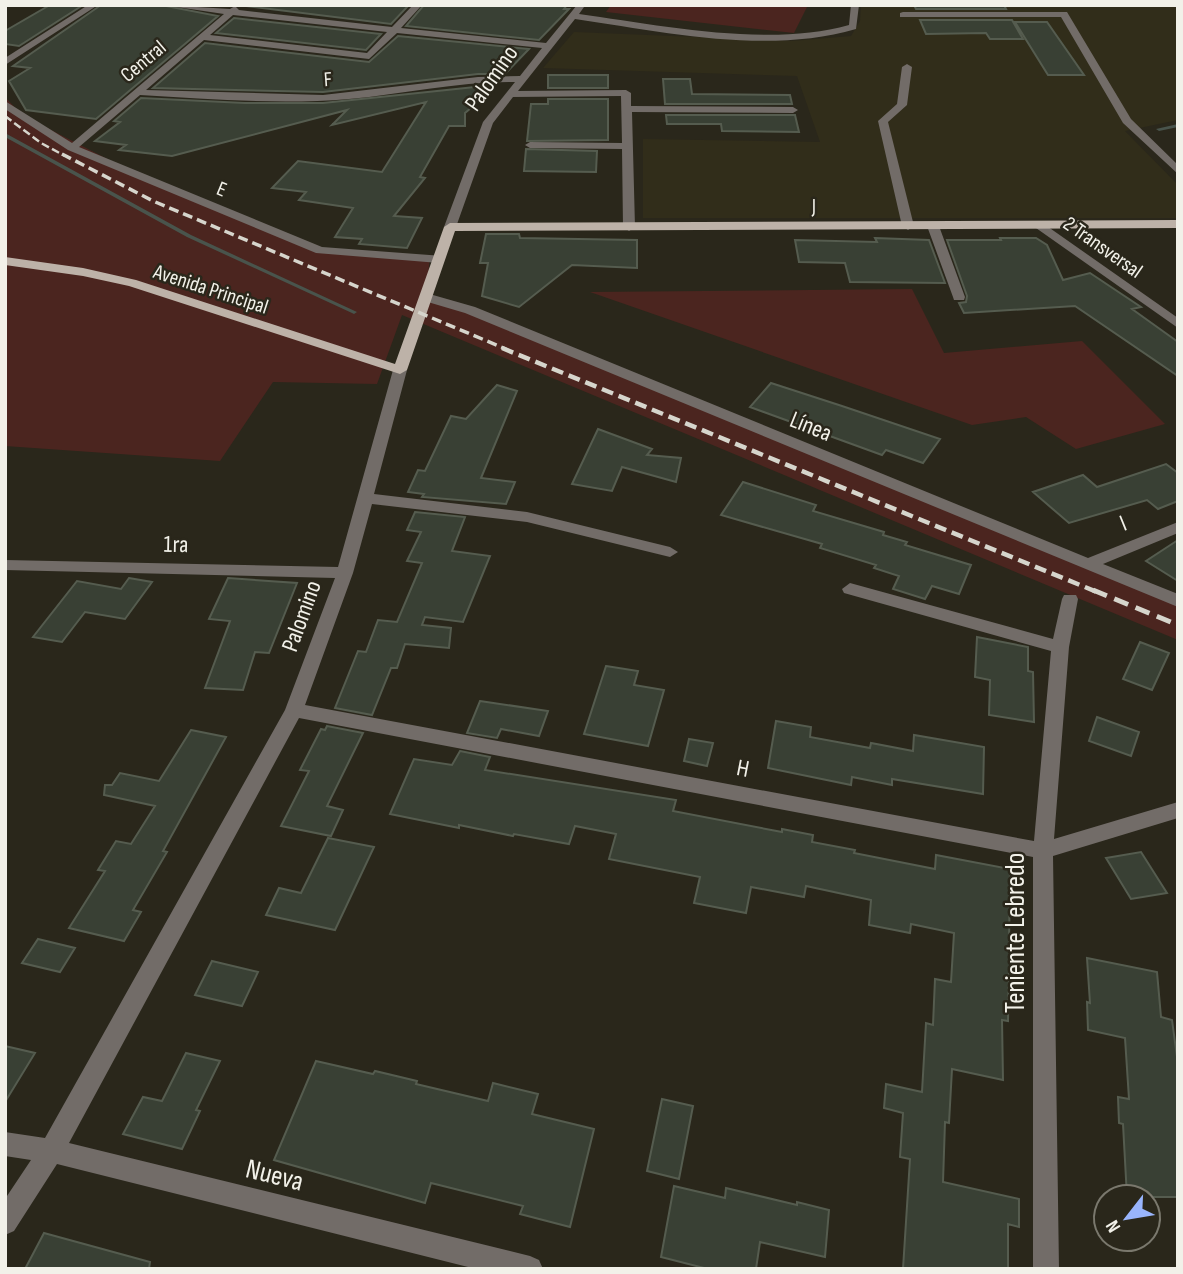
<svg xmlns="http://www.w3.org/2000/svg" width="1183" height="1274" viewBox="0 0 1183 1274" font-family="'Sofia Sans Condensed',sans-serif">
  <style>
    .built { fill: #312d1a }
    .green { fill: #4b251f }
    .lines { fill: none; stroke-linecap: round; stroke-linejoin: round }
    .stream { fill: #49544c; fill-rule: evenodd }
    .building { fill: #394034; stroke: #555c4f; stroke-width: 2 }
    .minor { fill: #726c68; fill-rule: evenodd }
    .major { fill: #bdb2a8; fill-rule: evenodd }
    .rail-far3 { stroke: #d6d5cc; stroke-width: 2.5; stroke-dasharray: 8 3.5; stroke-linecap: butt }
    .rail-far2 { stroke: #d6d5cc; stroke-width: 3.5; stroke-dasharray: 10 5; stroke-linecap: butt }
    .rail-far1 { stroke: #d6d5cc; stroke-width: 4.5; stroke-dasharray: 12 6; stroke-linecap: butt }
    .rail { stroke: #d6d5cc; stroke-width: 5; stroke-dasharray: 15 8; stroke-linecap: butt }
    .labels { text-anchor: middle; stroke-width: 5; stroke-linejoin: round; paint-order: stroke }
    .far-street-label { font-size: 21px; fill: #f2f1e9; stroke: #2a271b }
    .street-label { font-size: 24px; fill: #f2f1e9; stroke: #2a271b }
    .near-street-label { font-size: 28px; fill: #f2f1e9; stroke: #2a271b }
  </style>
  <rect width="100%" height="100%" fill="#2a271b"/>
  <path class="built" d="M861 5H1178V120L1125 131 1178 185V218H643V139L820 142 797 76 543 68 574 32 792 41 851 36 860 21Z"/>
  <path class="green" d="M611 5H808L794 33 606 12Z
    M5 97 22 115 152 182 320 250 430 256 426 297 450 300 1178 600V640L402 315 377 384 273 382 220 461 5 446Z
    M912 289 944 353 1082 341 1165 424 1076 449 1026 417 972 425 590 292Z"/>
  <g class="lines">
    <path class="stream" d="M1178 124V127L1159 131 1156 129Z
      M5 133 191 235 357 312 354 314 352 313 187 237 5 137Z"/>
  </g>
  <path class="building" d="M50 5H83L19 46 5 44V31Z
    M101 5H161L218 16 96 119 26 110 9 81 30 68 13 66Z
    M238 5H409L391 24Z
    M424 5H567L564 9H569L539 40 406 26Z
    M914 5H1004L1006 9H916Z
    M234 18 381 34 366 50 216 33Z
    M920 20H1012L1023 39H990L986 33 926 34Z
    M1015 22H1047L1084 75H1048Z
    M398 36 529 49 505 74H478L323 92 153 88 205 43 369 62Z
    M548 75H608V88H548Z
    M663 79H690L692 94 790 95 792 104H665Z
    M494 85 481 89 483 99 471 100 472 107 465 113V126H449L420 177 425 178 394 216 422 218 407 248 359 244 362 239 335 237 353 208 299 200 306 192 272 188 298 161 382 172 426 102 332 125 347 110 172 156 119 150 126 145 95 141 120 122 114 121 141 98 245 103H323Z
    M548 99H608V140L527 141 531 104H548Z
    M666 115H795L799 132 722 131 721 124H667Z
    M526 149 597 151 596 172 524 171Z
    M486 234H519L520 238 637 240V268L572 265 519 307 482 296 488 263H480Z
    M875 238 929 240 945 283 850 282 845 263 799 262 795 240 877 242Z
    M1000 238H1036L1047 245 1063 280 1090 273 1141 307 1132 309 1178 342V376L1075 306 964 313 959 303 966 302 967 296 947 240H1001Z
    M771 383 842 406 940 439 923 463 886 450 882 455 750 407Z
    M497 385 517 391 481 478 515 482 506 504 422 497 424 494 408 492 418 470 425 471 451 416 466 419Z
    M598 429 652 449 647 455 681 458 676 482 622 467 612 491 572 484Z
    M1166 464 1178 473V501L1158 509 1147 500 1069 523 1033 492 1083 475 1097 487Z
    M743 482 816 505 813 511 884 532 883 535 907 542 905 545 971 565 959 594 932 586 925 599 893 589 899 576 874 568 876 565 820 548 822 544 721 515Z
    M415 512 465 517 452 551 490 556 463 622 425 617 422 625 451 628 449 648 405 644 397 668H391L372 715 335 708 358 651 366 652 378 620 397 622 422 563 407 561 421 532 407 530Z
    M1178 540V581L1146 561Z
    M129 578 152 582 125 619 85 612 62 642 33 637 77 581 121 589Z
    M228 578 297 583 269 653 255 652 243 690 205 688 230 621 209 619Z
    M977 637 1028 647V671L1033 672 1034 722 989 715 990 680 975 677Z
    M1140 642 1169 653 1152 690 1123 679Z
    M606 666 638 671 634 685 664 690 648 746 584 734Z
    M480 701 548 711 539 736 501 729 497 738 467 733Z
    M1097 717 1139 732 1131 756 1089 741Z
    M776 721 811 727 810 737 870 748 871 743 913 751 914 735 984 747 983 794 892 779V785L852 777 851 785 768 768Z
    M327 726 363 733 327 806 343 810 331 836 281 826 309 771 300 770 321 729 325 730Z
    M191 730 226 737 163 851 167 852 133 910 141 912 124 941 69 928 105 871 98 870 116 841 131 844 155 806 104 795 105 785H112L120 773 159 781Z
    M689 739 713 743 707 766 684 761Z
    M460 751 490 757 485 770 676 800 673 811 782 832V829L813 835 812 842 855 850 854 853 935 869 936 855 1010 869 1009 947 1013 948 1012 975 1009 974 1008 1021 1002 1020 1003 1080 952 1069 949 1123 945 1122 943 1182 1019 1199V1227L1008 1224V1269H903L910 1159 900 1157 903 1113 884 1108 886 1084 922 1092 926 1023 933 1025 935 979 951 982 954 933 911 924 910 933 869 925 871 900 806 886 804 897 751 887 746 913 694 903 700 877 609 859 616 834 575 826 569 844 514 834 513 836 459 825V828L390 814 414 759 452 765Z
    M328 838 374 847 335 930 266 915 279 888 301 893Z
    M1141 852 1167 893 1131 899 1106 858Z
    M38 939 75 948 60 972 22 963Z
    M1087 958 1157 972 1161 1017 1172 1020 1178 1064V1197H1127L1123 1124 1119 1123 1118 1097 1129 1099 1125 1038 1088 1030 1087 1002 1090 1003Z
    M212 961 258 972 242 1006 195 995Z
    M5 1046 35 1053 5 1102Z
    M186 1053 220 1061 196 1110 200 1111 182 1149 123 1134 143 1097 162 1101Z
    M316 1061 373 1074 375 1071 417 1081 416 1084 488 1101 493 1083 538 1094 532 1114 594 1129 570 1227 520 1214 523 1206 431 1183 425 1203 274 1160Z
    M662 1099 693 1106 679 1179 647 1171Z
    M674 1186 725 1198 726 1188 797 1205V1202L829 1210 825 1257 760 1242 756 1269H708L661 1257Z
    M44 1233 150 1262 149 1269H25Z"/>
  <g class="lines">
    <path class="minor" d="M88 5H98L5 65V58Z
      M163 5 230 9 235 6 239 10 392 27 413 5H422L401 28 546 43 577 5 584 7 579 14C660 25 769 48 849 25L851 5H859L856 29C767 55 665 32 575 19L518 91 626 90 631 93V106L793 107 798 110 793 113 632 112 635 227 629 231 623 227 622 149 530 148 525 145 530 142 622 143 621 96 513 97 493 123 456 227 450 231 444 227 483 122 515 82C459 81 405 94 349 99 280 105 210 99 140 95L79 147 322 247 443 256 445 259 439 263 316 253 68 150 5 109V101L72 143 224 14ZM233 15 387 32 367 53 210 35ZM397 33 542 48 520 76 478 77 323 95 146 90 204 40 369 59Z
      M903 12H1067L1131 119 1178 165V174L1123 123 1061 17H900V13Z
      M907 64 912 67 907 105 888 122 914 226 908 230 902 226 878 121 897 104 902 67Z
      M929 224 939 226 965 297 964 300H954L953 297 927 226Z
      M1036 224H1044L1178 318V328L1036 228Z
      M426 293 475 307 1088 558 1178 522V533L1103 564 1178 594V607L465 313 421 300 420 297Z
      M400 366 407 370 374 494 527 512 670 547 678 552 670 557 527 522 372 504 353 573 305 705 1034 841 1051 651 844 593 842 589 850 583 1053 639 1062 599 1064 595H1076L1078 599 1069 647 1054 839 1178 802V818L1053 856 1059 1269H1033V857L299 718 69 1143 530 1256 539 1260 543 1269H476L57 1164 14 1231 5 1235V1199L31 1160 5 1156V1132L45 1138 285 710 335 578 5 570V560L338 567 393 370Z"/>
    <path class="major" d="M1178 220V228L455 231 407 370 400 374 129 286 83 276 5 265V257L83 268 136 280 395 364 444 227 450 223Z"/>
    <path class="rail-far3" d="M5 116 41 143 65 156"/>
    <path class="rail-far2" d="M62 154 153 201 506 349"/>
    <path class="rail-far1" d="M502 348 1097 592"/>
    <path class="rail" d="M1093 590 1178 625"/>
  </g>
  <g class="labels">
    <g class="far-street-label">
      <text transform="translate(143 61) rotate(-40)" y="7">Central</text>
      <text transform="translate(328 79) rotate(-4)" y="7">F</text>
      <text transform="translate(222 189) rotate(22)" y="7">E</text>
      <text x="814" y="214">J</text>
      <text transform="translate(1103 247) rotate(35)" y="7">2 Transversal</text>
      <text transform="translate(211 289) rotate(18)" y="7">Avenida Principal</text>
    </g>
    <g class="street-label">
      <text transform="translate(491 78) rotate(-55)" y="8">Palomino</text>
      <text transform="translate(811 426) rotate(22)" y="8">Línea</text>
      <text transform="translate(1123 523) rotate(-22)" y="8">I</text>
      <text transform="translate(176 544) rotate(1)" y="8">1ra</text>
      <text transform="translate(301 616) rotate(-70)" y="8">Palomino</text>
      <text transform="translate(743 768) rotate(11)" y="8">H</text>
    </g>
    <g class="near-street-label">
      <text transform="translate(1014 933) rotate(-90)" y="10">Teniente Lebredo</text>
      <text transform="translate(275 1174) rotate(14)" y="10">Nueva</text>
    </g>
  </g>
  <rect width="1183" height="1274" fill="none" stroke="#f2f1e9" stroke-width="14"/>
  <g transform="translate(1127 1218) rotate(239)"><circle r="33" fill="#2a271b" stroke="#7a786d" stroke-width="2"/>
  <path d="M0-5L12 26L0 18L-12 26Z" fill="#99b5fd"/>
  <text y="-10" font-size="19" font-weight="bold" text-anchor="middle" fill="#f2f1e9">N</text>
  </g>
</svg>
